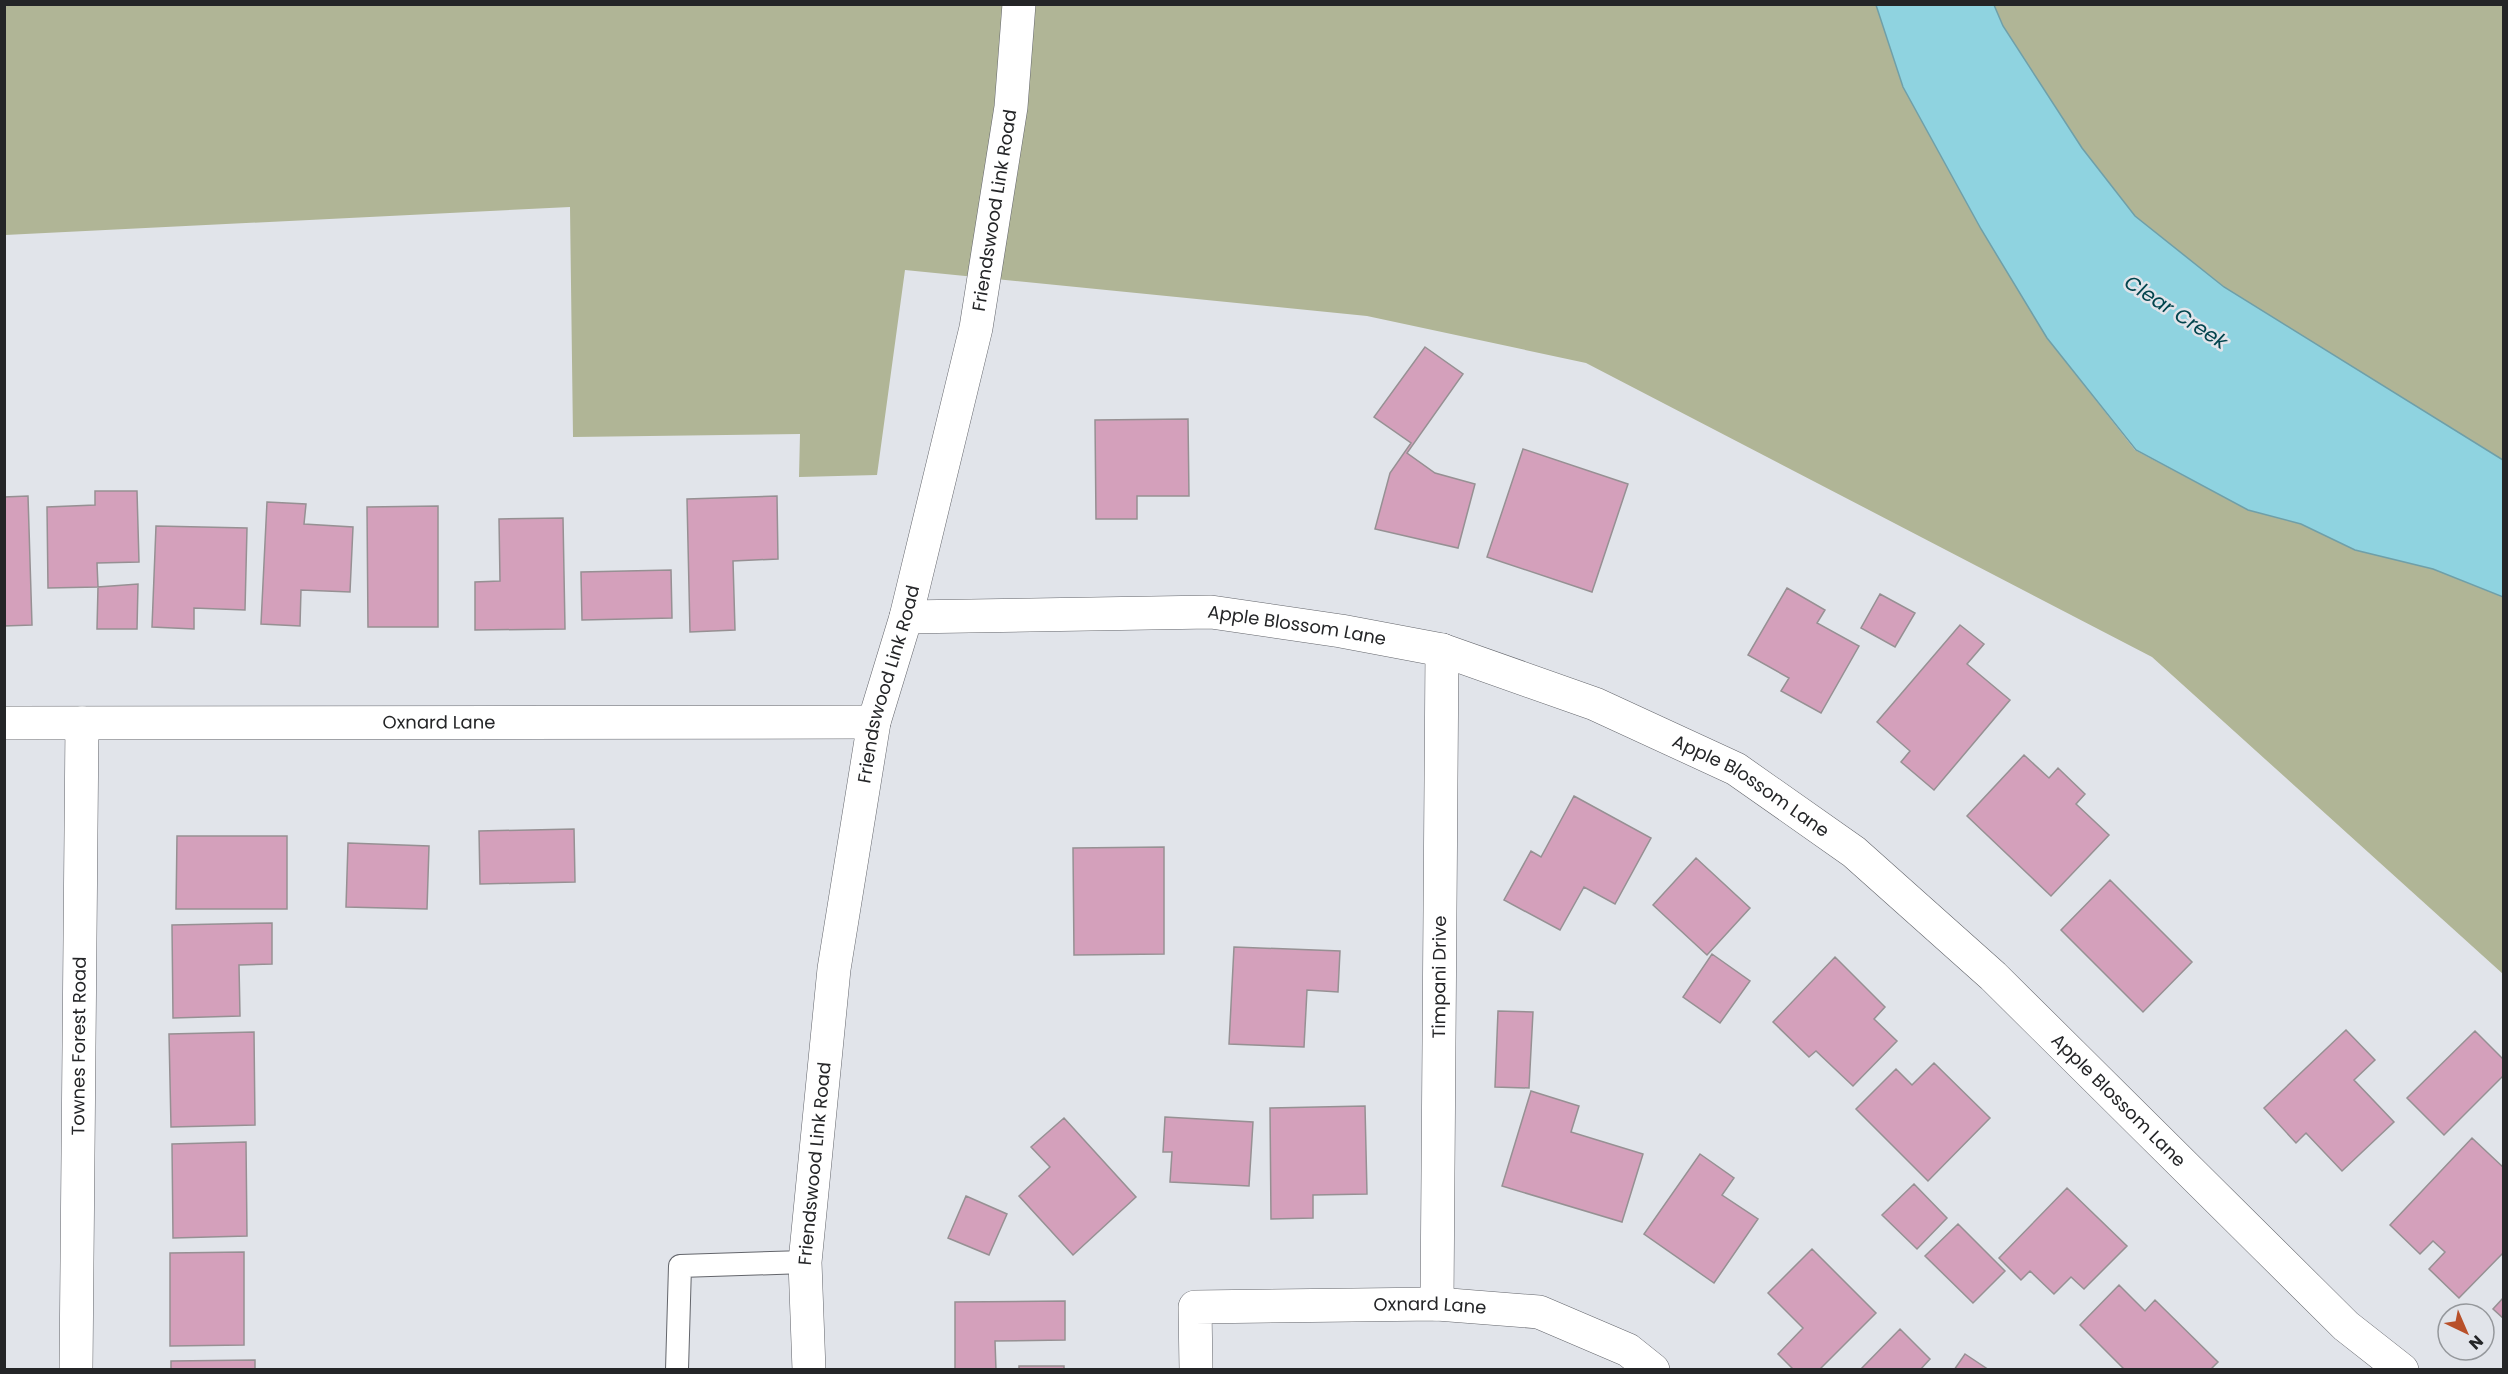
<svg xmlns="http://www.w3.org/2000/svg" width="2508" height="1374" viewBox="0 0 2508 1374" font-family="Poppins,sans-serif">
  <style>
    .green { fill: #b0b596 }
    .water { fill: #8fd3e0; stroke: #6f9fa8; stroke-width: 1.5 }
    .building { fill: #d4a0bb; stroke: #969093; stroke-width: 1.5 }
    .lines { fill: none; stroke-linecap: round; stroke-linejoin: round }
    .lane-casing { stroke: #63656b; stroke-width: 24 }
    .street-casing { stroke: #63656b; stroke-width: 34 }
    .secondary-casing { stroke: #63656b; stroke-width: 34 }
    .lane { stroke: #fff; stroke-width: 22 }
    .street { stroke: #fff; stroke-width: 33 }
    .secondary { stroke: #fff; stroke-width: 33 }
    .labels { text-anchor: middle; stroke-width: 5; stroke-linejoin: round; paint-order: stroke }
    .street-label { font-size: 18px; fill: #242527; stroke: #e1e4ea }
    .water-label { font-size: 20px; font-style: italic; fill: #02444d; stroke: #e1e4ea }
  </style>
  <rect width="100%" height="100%" fill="#e1e4ea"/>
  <path class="green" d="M5 5H1876L1903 87 1981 229 2047 338 2135 450 2248 510 2301 524 2355 550 2433 569 2503 597V974L2152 657 1586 363 1367 316 905 270 877 475 799 477 800 434 573 437 570 207 5 235Z
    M1994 5H2503V460L2224 287 2135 216 2082 148 2003 26Z"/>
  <path class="water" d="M1876 5H1994L2003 26 2082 148 2135 216 2224 287 2503 460V597L2433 569 2355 550 2301 524 2248 510 2136 450 2047 338 1981 229 1903 87Z"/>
  <path class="building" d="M1425 347 1463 374 1407 453 1435 473 1475 484 1458 548 1375 529 1390 473 1411 443 1374 417Z
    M1188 419 1189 496H1137V519H1096L1095 420Z
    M1523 449 1628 484 1592 592 1487 557Z
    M95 491H137L139 562 97 563 98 587 48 588 47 507 95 505Z
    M28 496 32 625 4 626V497Z
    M777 496 778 559 733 561 735 630 690 632 687 499Z
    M267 502 306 504 304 524 353 527 350 592 301 590 300 626 261 624Z
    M438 506V627H368L367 507Z
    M563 518 565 629 475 630V582L500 581 499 519Z
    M156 526 247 528 245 610 194 608V629L152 627Z
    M671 570 672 618 582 620 581 572Z
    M138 584 137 629H97L98 587Z
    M1787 588 1825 610 1817 623 1859 646 1821 713 1781 691 1789 678 1748 655Z
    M1880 594 1915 613 1895 647 1861 628Z
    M1960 625 1984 644 1967 664 2010 700 1934 790 1901 762 1910 751 1877 722Z
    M2024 755 2049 778 2058 768 2085 794 2076 804 2109 835 2051 896 1967 816Z
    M1574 796 1651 838 1615 904 1584 887 1560 930 1504 900 1531 851 1541 857Z
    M574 829 575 882 480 884 479 831Z
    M177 836H287V909H176Z
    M348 843 429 846 427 909 346 907Z
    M1164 847V954L1074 955 1073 848Z
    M1696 858 1750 908 1707 955 1653 905Z
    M2110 880 2192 962 2143 1012 2061 930Z
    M272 923V964L239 965 240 1016 173 1018 172 925Z
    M1234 947 1340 951 1338 992 1307 990 1304 1047 1229 1044Z
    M1712 954 1750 981 1720 1023 1683 997Z
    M1835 957 1885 1007 1874 1019 1897 1041 1853 1086 1816 1051 1809 1057 1773 1022Z
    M1498 1011 1533 1012 1529 1088 1495 1087Z
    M2346 1030 2375 1060 2354 1080 2394 1122 2342 1171 2306 1133 2296 1143 2264 1108Z
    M2475 1031 2504 1060V1075L2444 1135 2407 1098Z
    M254 1032 255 1125 171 1127 169 1034Z
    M1934 1063 1990 1118 1928 1181 1856 1109 1896 1069 1912 1085Z
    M1531 1091 1579 1106 1571 1132 1643 1154 1622 1222 1502 1186Z
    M1365 1106 1367 1194 1313 1195V1218L1271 1219 1270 1108Z
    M1165 1117 1253 1122 1249 1186 1170 1182 1172 1152H1163Z
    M1064 1118 1136 1197 1073 1255 1019 1196 1050 1167 1031 1147Z
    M2472 1138 2504 1168V1252L2459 1298 2429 1269 2445 1252 2433 1241 2420 1254 2390 1225Z
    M246 1142 247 1236 173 1238 172 1144Z
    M1700 1154 1734 1178 1722 1195 1758 1219 1714 1283 1644 1234Z
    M1914 1184 1947 1218 1917 1249 1882 1215Z
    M2067 1188 2127 1246 2084 1289 2071 1277 2054 1294 2030 1271 2021 1280 1999 1258Z
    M966 1196 1007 1214 989 1255 948 1238Z
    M1958 1224 2005 1271 1973 1303 1925 1256Z
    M1812 1249 1876 1313 1819 1370H1794L1778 1354 1803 1328 1768 1293Z
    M244 1252V1345L170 1346V1253Z
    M2119 1285 2145 1311 2155 1300 2218 1362 2210 1370H2125L2080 1325Z
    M2504 1297V1319L2493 1309Z
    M1065 1301V1340L995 1341 996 1370H955V1302Z
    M1900 1329 1930 1359 1920 1370H1860Z
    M1965 1354 1989 1370H1954Z
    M255 1360V1370H171V1361Z
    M1019 1366H1064V1370H1019Z"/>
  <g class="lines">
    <defs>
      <path id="lane" d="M677 1370 680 1266 805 1262"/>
      <g id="street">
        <path id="s1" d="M906 617 1211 612 1341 631 1442 650 1595 704 1736 769 1854 852 1993 976 2346 1326 2402 1370"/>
        <path id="s2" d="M4 723 874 722"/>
        <path id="s3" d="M1437 1304 1442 650"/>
        <path id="s4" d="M76 1370 82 723"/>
        <path id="s5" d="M1196 1370 1195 1307 1437 1304 1539 1312 1628 1350 1653 1370"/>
      </g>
      <g id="secondary">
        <path id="s6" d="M809 1370 805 1262 834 969 874 722 906 617 976 328 1011 107 1019 4"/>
      </g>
    </defs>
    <use href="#lane" class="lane-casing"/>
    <use href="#street" class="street-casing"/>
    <use href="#secondary" class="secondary-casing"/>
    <use href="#lane" class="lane"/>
    <use href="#street" class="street"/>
    <use href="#secondary" class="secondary"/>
  </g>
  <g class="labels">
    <g class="street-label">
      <text dy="6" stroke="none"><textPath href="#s6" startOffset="1179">Friendswood Link Road</textPath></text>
      <text dy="6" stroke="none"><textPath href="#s1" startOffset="392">Apple Blossom Lane</textPath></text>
      <text dy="6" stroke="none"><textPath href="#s6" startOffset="693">Friendswood Link Road</textPath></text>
      <text dy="6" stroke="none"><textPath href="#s2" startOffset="435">Oxnard Lane</textPath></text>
      <text dy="6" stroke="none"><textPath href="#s1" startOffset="878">Apple Blossom Lane</textPath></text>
      <text dy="6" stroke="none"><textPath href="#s3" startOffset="327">Timpani Drive</textPath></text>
      <text dy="6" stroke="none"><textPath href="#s4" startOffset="324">Townes Forest Road</textPath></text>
      <text dy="6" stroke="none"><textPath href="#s1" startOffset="1364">Apple Blossom Lane</textPath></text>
      <text dy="6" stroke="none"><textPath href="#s6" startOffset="207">Friendswood Link Road</textPath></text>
      <text dy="6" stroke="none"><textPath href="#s5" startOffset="298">Oxnard Lane</textPath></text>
    </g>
    <g class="water-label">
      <text transform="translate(2176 312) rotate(33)" y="7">Clear Creek</text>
    </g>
  </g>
  <rect width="2508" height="1374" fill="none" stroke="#242527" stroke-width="12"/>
  <g transform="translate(2466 1332) rotate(136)"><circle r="28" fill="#e1e4ea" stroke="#95989c" stroke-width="1.5"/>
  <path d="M0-4.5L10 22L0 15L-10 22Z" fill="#b8502a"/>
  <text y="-9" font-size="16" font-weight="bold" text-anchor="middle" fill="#242527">N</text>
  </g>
</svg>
